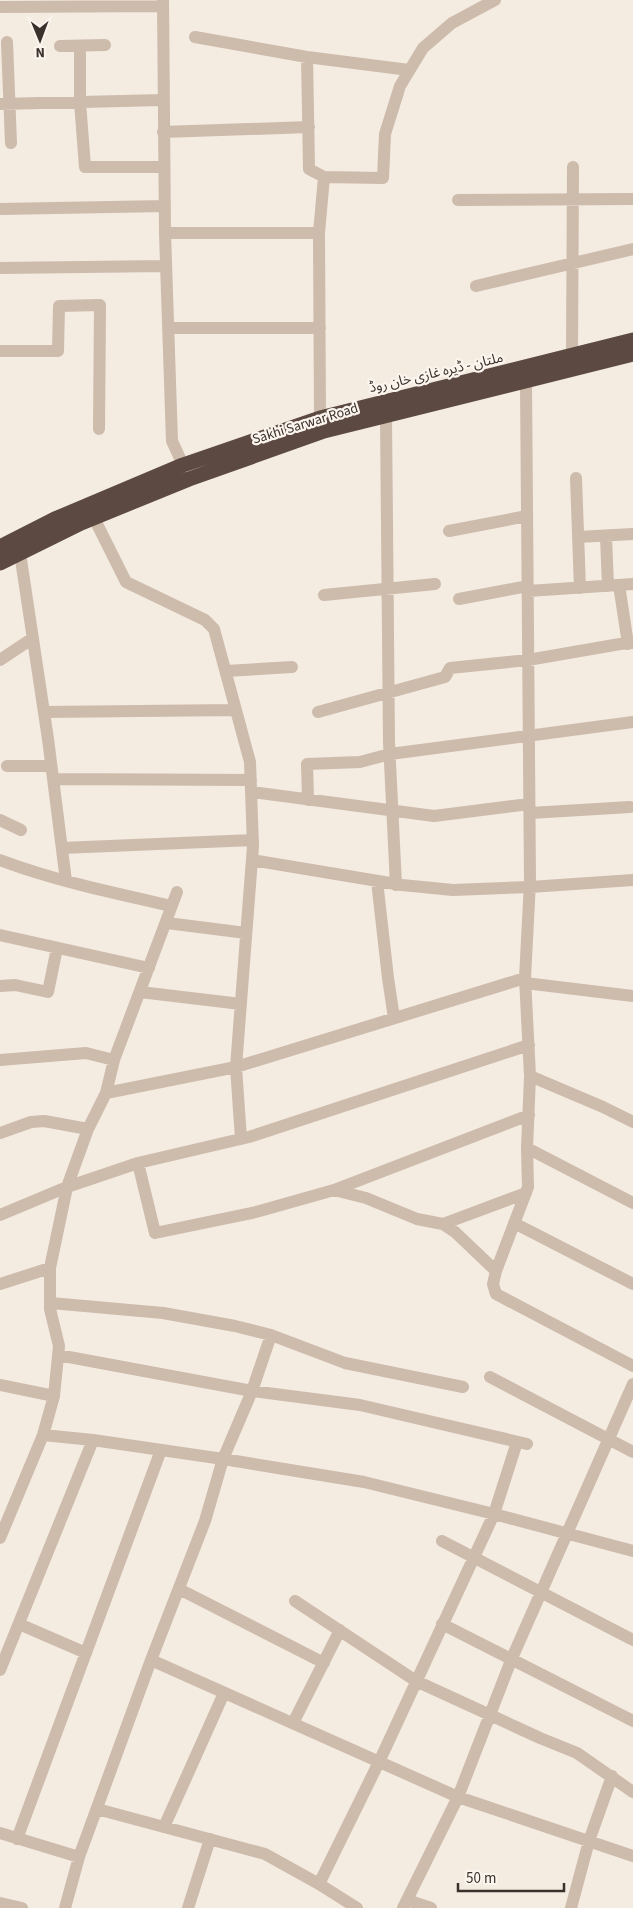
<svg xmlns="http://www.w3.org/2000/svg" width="633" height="1908" viewBox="0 0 633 1908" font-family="'Source Sans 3','Noto Sans Arabic',sans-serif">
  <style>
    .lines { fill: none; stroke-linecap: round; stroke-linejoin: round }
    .street { stroke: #cdbbac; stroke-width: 12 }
    .highway { stroke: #5c4a42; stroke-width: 15 }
    .labels { text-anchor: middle; stroke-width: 4.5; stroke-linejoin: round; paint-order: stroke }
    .street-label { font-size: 14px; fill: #3b302b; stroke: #fbf5ee }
  </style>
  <rect width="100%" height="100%" fill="#f4ebe1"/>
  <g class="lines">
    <path class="street" d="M163 0 165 233 172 441 183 465
      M0 7 162 6
      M195 37 307 57 409 70
      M7 42 11 143
      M60 46 105 45
      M80 46V102L85 167H164
      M307 57 309 169 324 177
      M0 104 163 100
      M163 132 309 127
      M458 200 633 199
      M0 209 165 206
      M165 233H319
      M0 268 166 266
      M476 286 633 249
      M168 328H320
      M0 351H58L59 306 100 305 99 429
      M572 356 573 167
      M526 382 530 882 525 978 530 1076 527 1148 528 1187 496 1271 493 1284 496 1294 633 1366
      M386 416 389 742 396 885
      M322 426 320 418 319 233 324 177 383 178 385 134 400 86 423 48 452 23 495 0
      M576 478 580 588
      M94 518 126 582 205 620 214 629 250 762 253 846 236 1067 241 1139
      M449 531 527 516
      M578 537 633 534
      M606 537 608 586
      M20 553 48 739 66 881
      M619 585 628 644
      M528 591 633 584
      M324 595 435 584
      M459 599 528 586
      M0 660 33 638
      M226 671 292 667
      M44 712 236 710
      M318 712 445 677 450 668 528 660 620 644 633 643
      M7 766H51
      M53 779 251 780
      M252 792 434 816 529 804
      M308 800 307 764 360 762 390 754 633 722
      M530 813 630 807
      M0 820 21 830
      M62 848 253 840
      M0 860C56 881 114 893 172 906
      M252 860 402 885 453 890 530 887 633 880
      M377 881 388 978 394 1018
      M167 923 246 933
      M0 935 149 968
      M525 983 633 996
      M0 986 15 985 48 992 57 948
      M140 992 241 1004
      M0 1060 86 1053 114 1060
      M530 1076 603 1107 633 1122
      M106 1093 236 1067 525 978
      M0 1133 31 1122 44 1121 88 1129
      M527 1148 633 1203
      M138 1163 155 1233 256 1212 334 1190 529 1115
      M334 1190 366 1198 417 1219 443 1224 455 1232 496 1271
      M0 1215 67 1187 138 1163 249 1137 529 1045
      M514 1223 633 1284
      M443 1224 526 1193
      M0 1284 50 1268
      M51 1303 163 1313 235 1326 271 1335 345 1363 463 1387
      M58 1355 252 1391 360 1405 527 1444
      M490 1377 633 1452
      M0 1385 54 1396
      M43 1435 93 1440 223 1459 364 1482 494 1514 633 1551
      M0 1538 43 1435 54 1396 59 1346 50 1309V1268L67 1187 88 1129 106 1093 114 1060 177 892
      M442 1541 633 1640
      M179 1589 324 1663
      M295 1601 416 1681 540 1738 577 1753 633 1792
      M19 1624 86 1653
      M442 1624 633 1721
      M151 1660 458 1797 633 1856
      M0 1670 93 1440
      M293 1723 340 1630
      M97 1809 265 1854 319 1884 357 1908
      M164 1827 224 1693
      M0 1833 79 1857
      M17 1839 161 1450
      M319 1884 379 1762 494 1514 517 1442
      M407 1900 431 1908
      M0 1903 22 1908
      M65 1908 79 1857 151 1660 205 1521 223 1459 252 1391 271 1335
      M188 1908 210 1839
      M403 1908 458 1797 512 1658 633 1384
      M571 1908 589 1841 612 1776"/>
    <path class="highway" d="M0 547 55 519 183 465 320 418 633 340
      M0 563 81 523 189 479 324 431 633 354"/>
  </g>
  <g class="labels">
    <g class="street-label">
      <text transform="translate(436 372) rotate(-13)" y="5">ملتان - ڈیرہ غازی خان روڈ</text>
      <text transform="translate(305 423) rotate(-17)" y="5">Sakhi Sarwar Road</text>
    </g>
  </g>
  <g transform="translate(40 40) rotate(179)" stroke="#fbf5ee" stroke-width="4" paint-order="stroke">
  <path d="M0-4L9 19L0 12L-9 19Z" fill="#3b302b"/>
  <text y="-8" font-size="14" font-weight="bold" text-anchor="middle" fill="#3b302b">N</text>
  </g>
  <path d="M458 1883v8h106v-8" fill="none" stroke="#3b302b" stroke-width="2.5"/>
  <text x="466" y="1883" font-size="15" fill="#3b302b" stroke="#fbf5ee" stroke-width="4" paint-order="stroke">50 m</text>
</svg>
